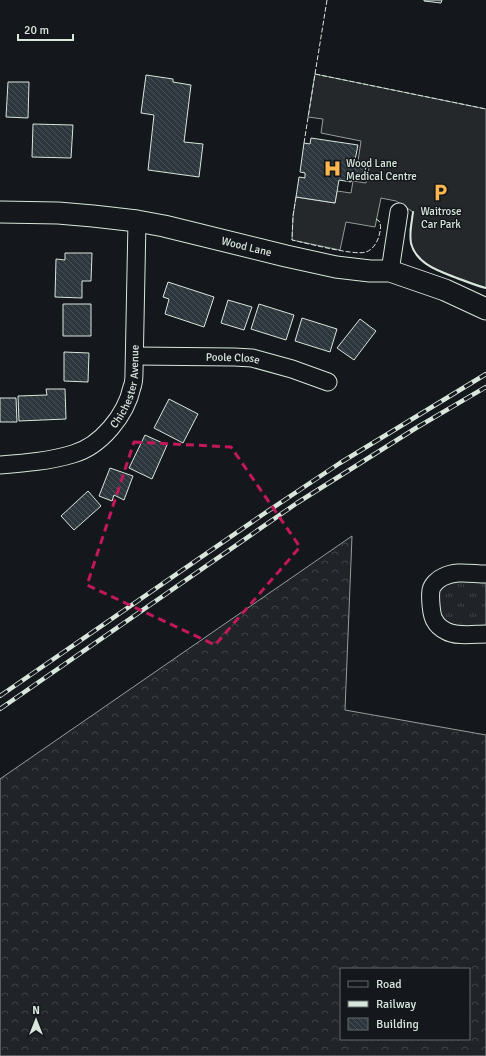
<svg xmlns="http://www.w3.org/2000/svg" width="486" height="1056" viewBox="0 0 486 1056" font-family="Signika,sans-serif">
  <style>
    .grass { fill: url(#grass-tufts); stroke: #939e99 }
    .forest { fill: url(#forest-crowns); stroke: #939e99; fill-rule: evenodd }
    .parking { fill: #24282b; stroke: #939e99 }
    .building { fill: url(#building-back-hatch); stroke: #d8e6dc }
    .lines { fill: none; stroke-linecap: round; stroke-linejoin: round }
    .minor-casing { stroke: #d8e6dc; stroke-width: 19 }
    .tertiary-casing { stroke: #d8e6dc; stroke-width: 23 }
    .minor { stroke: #14181c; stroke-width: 17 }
    .tertiary { stroke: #14181c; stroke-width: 21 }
    .rail-casing { stroke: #d8e6dc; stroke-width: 4.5 }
    .rail { stroke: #14181c; stroke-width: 3; stroke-dasharray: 9; stroke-linecap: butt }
    .fence { stroke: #d8e6dc; stroke-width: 1; stroke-dasharray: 5 2; stroke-linecap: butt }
    .wall { stroke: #d8e6dc; stroke-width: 2 }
    .marked { fill: none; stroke: #c2185b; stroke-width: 3; stroke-dasharray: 8 5; stroke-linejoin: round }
    .labels { text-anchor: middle; stroke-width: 3; stroke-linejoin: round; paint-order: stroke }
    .poi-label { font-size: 11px; fill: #d8e6dc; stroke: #14181c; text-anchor: start }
    .street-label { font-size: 11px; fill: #d8e6dc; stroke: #14181c }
  </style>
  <defs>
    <pattern id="grass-tufts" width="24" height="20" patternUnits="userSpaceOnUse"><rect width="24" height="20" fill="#202428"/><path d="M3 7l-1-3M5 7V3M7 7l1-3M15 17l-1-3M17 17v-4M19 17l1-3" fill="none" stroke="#404447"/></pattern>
    <pattern id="forest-crowns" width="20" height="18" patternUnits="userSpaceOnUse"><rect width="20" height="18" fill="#202428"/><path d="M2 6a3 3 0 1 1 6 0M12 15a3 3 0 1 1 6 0" fill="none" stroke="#404447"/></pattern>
    <pattern id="building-back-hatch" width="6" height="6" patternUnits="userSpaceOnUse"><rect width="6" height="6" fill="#2c363c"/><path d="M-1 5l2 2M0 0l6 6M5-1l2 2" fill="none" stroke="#4a5358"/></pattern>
  </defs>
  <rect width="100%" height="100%" fill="#14181c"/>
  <path class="grass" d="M486 574V634L440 626 435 583Z"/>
  <path class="forest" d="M352 536 345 710 486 735V1056H0V779ZM341 969H469V1039H341Z"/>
  <path class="parking" d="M315 74 486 109V288L432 268 423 261 416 253 411 245 410 229 413 212 396 201 381 198 375 227 346 222 340 250 292 240 293 216 296 197 335 203 337 191 351 193 353 181 366 183 370 163 358 161 361 141 321 133 323 119 308 117Z"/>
  <path class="building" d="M424 0H442L441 3 424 1Z
    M146 75 173 79V82L191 85 184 142 203 144 199 177 148 170 154 115 141 113Z
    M8 82H29L28 118 6 117Z
    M33 124 73 125 71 158 32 157Z
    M311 138 358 145 354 165 366 167 363 180 352 178 351 182 339 180 335 203 296 197 299 177 305 178V173L300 172 304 143 310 144Z
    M65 253H92L91 281H82V298L55 297 56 259 65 260Z
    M168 282 214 297 204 327 165 314 169 299 163 297Z
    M228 300 252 307 244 330 221 323Z
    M63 304H91V336H63Z
    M259 304 294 315 286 340 251 329Z
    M302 318 337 329 330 352 295 341Z
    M360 319 376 331 354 360 337 348Z
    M64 352 89 353 88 382 64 381Z
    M46 389H65L66 419 19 421 18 396 47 395Z
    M0 398H16L17 422H0Z
    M169 399 198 414 183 443 154 428Z
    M145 435 167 445 152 479 129 468Z
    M110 468 133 476 124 500 114 495 112 501 99 496Z
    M88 491 101 506 74 530 61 516Z"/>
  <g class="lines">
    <defs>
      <g id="minor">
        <path d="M390 271 399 212"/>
        <path id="s1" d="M135 356 234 357 252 358 292 369 328 382"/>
        <path id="s2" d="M0 465C25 463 50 461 73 454 101 446 126 415 132 387 134 383 134 377 134 372L137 221"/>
        <path d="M486 574C472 574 456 570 443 577 438 579 432 585 431 590 430 597 431 616 435 621 437 625 442 629 446 631 456 637 475 634 486 634"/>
      </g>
      <g id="tertiary">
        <path id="s3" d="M0 212 58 213 93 216 137 221 164 226 286 256 336 267 370 271H390L445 290 486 309"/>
      </g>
    </defs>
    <use href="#minor" class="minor-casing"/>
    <use href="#tertiary" class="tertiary-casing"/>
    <use href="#minor" class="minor"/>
    <use href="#tertiary" class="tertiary"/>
    <defs>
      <path id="rail" d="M0 696 262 515 340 463 486 374
        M0 709 297 503 416 428 486 387"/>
    </defs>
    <use href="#rail" class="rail-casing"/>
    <use href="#rail" class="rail"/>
    <path class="fence" d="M315 74 327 0
      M304 143 315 74 486 109
      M296 197 293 216 292 240C306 243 355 256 366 252 372 250 376 244 378 239 380 233 382 226 379 221L376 219"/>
    <path class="wall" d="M413 212C412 222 409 233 411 243 416 265 442 272 459 279 468 282 477 286 486 288"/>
  </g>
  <path class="marked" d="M134 442 231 447 300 547 215 645 87 585Z"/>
  <defs>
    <symbol id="hospital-bare" viewBox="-9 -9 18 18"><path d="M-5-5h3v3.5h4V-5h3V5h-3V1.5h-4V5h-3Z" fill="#ffb74d" stroke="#14181c" stroke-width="2.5" paint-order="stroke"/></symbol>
    <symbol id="parking-bare" viewBox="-9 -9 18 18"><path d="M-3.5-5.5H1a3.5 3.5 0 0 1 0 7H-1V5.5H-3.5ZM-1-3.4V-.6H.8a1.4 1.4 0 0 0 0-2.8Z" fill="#ffb74d" stroke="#14181c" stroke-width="2.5" paint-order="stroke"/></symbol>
  </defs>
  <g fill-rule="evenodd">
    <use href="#hospital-bare" x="320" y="156" width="25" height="25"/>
    <use href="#parking-bare" x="428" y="180" width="25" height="25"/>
  </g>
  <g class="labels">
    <g class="poi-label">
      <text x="346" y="167">Wood Lane<tspan x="346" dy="13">Medical Centre</tspan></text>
      <text x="441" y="215" text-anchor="middle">Waitrose<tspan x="441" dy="13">Car Park</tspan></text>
    </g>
    <g class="street-label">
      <text dy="4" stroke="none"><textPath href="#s3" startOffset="250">Wood Lane</textPath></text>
      <text dy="4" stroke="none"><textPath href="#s1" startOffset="98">Poole Close</textPath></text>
      <text dy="4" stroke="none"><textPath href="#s2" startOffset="166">Chichester Avenue</textPath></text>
    </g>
  </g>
  <rect x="340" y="968" width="130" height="72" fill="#14181c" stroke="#626a69"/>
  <rect x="348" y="981" width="20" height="6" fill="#14181c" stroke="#626a69"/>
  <text x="376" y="988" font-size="12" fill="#d8e6dc">Road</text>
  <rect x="348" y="1001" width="20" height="6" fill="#d8e6dc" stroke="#626a69"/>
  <text x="376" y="1008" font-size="12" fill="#d8e6dc">Railway</text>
  <rect x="348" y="1018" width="20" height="12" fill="url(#building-back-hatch)" stroke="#626a69"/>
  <text x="376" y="1028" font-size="12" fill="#d8e6dc">Building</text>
  <g transform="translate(36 1020)" stroke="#14181c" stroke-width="3" paint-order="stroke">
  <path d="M0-3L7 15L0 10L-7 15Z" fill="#d8e6dc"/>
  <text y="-6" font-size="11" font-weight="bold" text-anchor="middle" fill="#d8e6dc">N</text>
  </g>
  <path d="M18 34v6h55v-6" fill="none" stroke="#d8e6dc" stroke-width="2"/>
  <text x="24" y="34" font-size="12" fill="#d8e6dc" stroke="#14181c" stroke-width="3" paint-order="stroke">20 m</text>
</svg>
